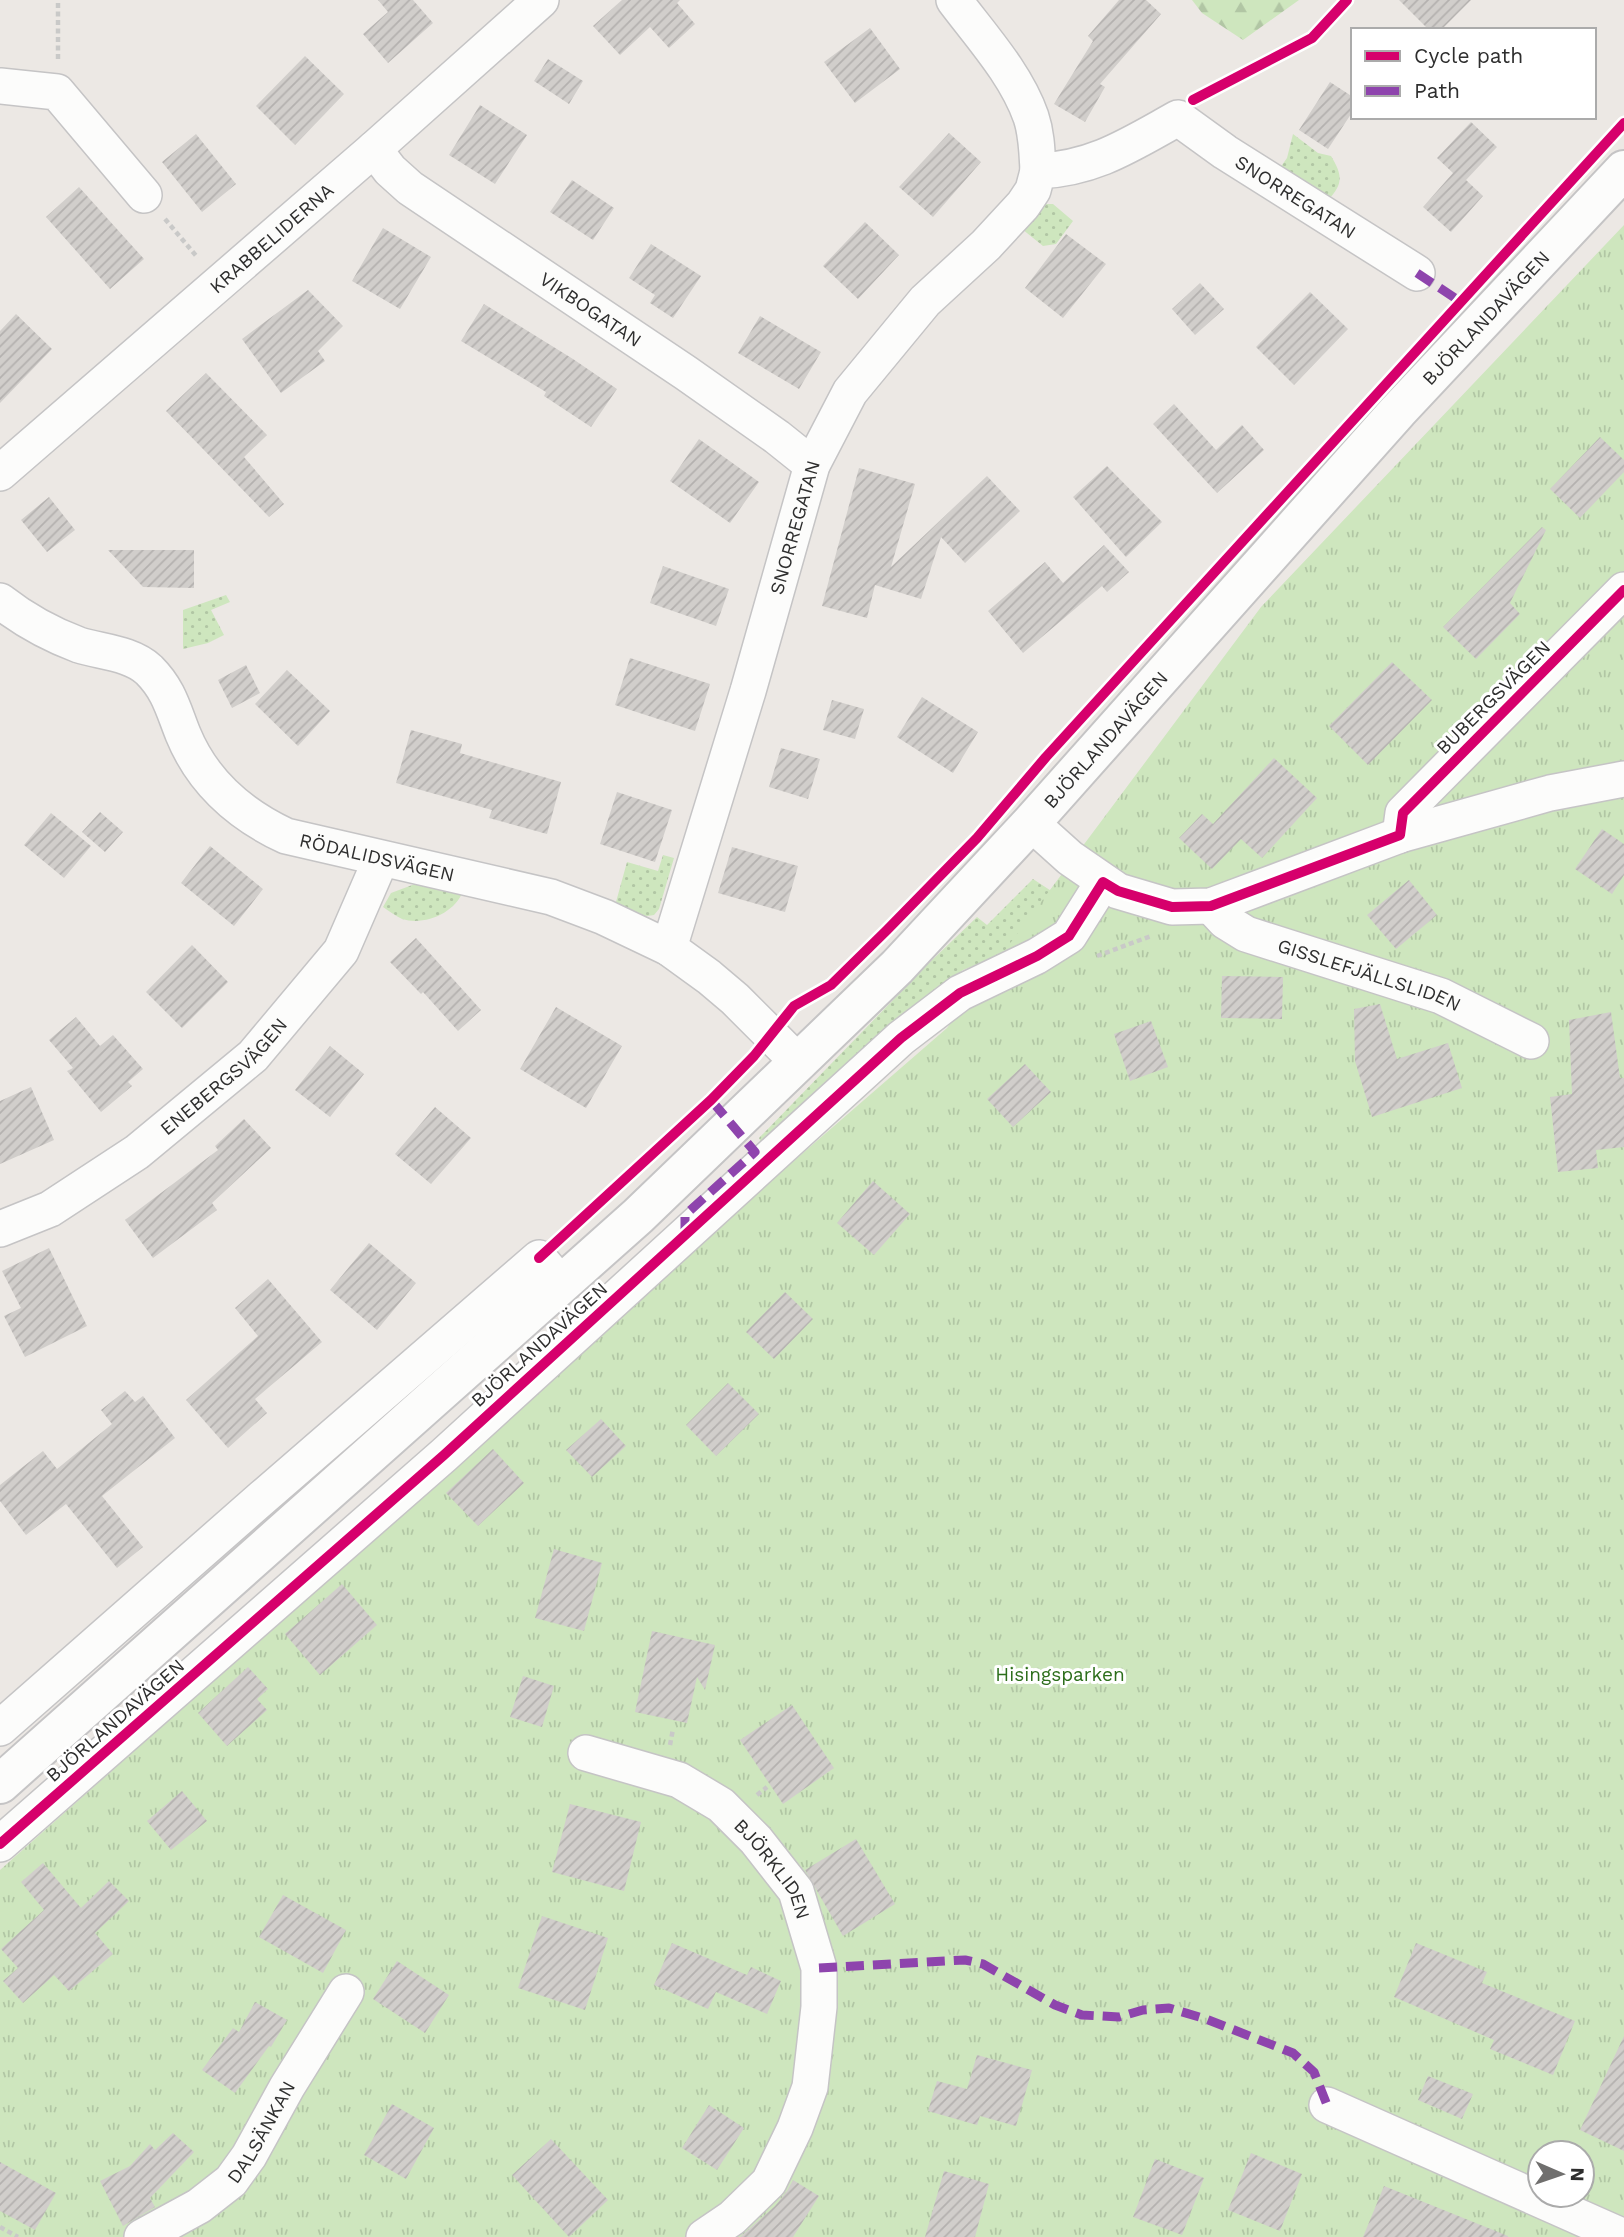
<svg xmlns="http://www.w3.org/2000/svg" width="1624" height="2237" viewBox="0 0 1624 2237" font-family="'Work Sans',sans-serif">
  <style>
    .grass { fill: url(#grass-dots) }
    .forest { fill: url(#forest-firs) }
    .park { fill: url(#park-tufts); fill-rule: evenodd }
    .building { fill: url(#building-hatch) }
    .lines { fill: none; stroke-linecap: round; stroke-linejoin: round }
    .minor-casing { stroke: #c5c4c5; stroke-width: 38 }
    .tertiary-casing { stroke: #c5c4c5; stroke-width: 42 }
    .path { stroke: #c9c9c8; stroke-width: 4.5; stroke-dasharray: 5 3.5; stroke-linecap: butt }
    .minor { stroke: #fcfcfb; stroke-width: 35 }
    .tertiary { stroke: #fcfcfb; stroke-width: 38 }
    .quiet { stroke: #8e44ad; stroke-width: 9; stroke-dasharray: 18 9; stroke-linecap: butt }
    .cycleway-casing { stroke: #fff; stroke-width: 15 }
    .cycleway { stroke: #d6006c; stroke-width: 10 }
    .labels { text-anchor: middle; stroke-width: 6; stroke-linejoin: round; paint-order: stroke }
    .street-label { font-size: 19px; fill: #2e2e2e; stroke: #fff }
    .park-label { font-size: 19px; fill: #2c6e1b; stroke: #fff }
  </style>
  <defs>
    <pattern id="grass-dots" width="8" height="8" patternUnits="userSpaceOnUse" patternTransform="scale(1.75)"><rect width="8" height="8" fill="#cee6be"/><path d="M2 2h.1M6 6h.1" fill="none" stroke="#b1c6a4" stroke-width="1.8" stroke-linecap="round"/></pattern>
    <pattern id="forest-firs" width="22" height="20" patternUnits="userSpaceOnUse" patternTransform="scale(1.75)"><rect width="22" height="20" fill="#cee6be"/><path d="M5 1l3.5 6h-7zM16 11l3.5 6h-7z" fill="#b1c6a4"/></pattern>
    <pattern id="park-tufts" width="24" height="20" patternUnits="userSpaceOnUse" patternTransform="scale(1.75)"><rect width="24" height="20" fill="#cee6be"/><path d="M3 7l-1-3M5 7V3M7 7l1-3M15 17l-1-3M17 17v-4M19 17l1-3" fill="none" stroke="#b1c6a4"/></pattern>
    <pattern id="building-hatch" width="6" height="6" patternUnits="userSpaceOnUse" patternTransform="scale(1.75)"><rect width="6" height="6" fill="#d1cecb"/><path d="M-1 1l2-2M0 6l6-6M5 7l2-2" fill="none" stroke="#b4b1af"/></pattern>
  </defs>
  <rect width="100%" height="100%" fill="#ece8e4"/>
  <path class="grass" d="M1293 134 1318 153 1331 156C1342 174 1344 184 1328 200L1277 172 1287 158Z
    M1043 204H1053L1073 221 1056 244 1043 246 1022 229Z
    M226 595 230 602 211 610 224 635 208 643 183 649V610Z
    M663 855 674 858 659 909 654 915 641 917 616 902 627 862 658 871Z
    M1033 879 1062 898 1042 938 963 970 893 1022 761 1142 759 1138 928 964 977 917 987 925Z
    M415 884 463 891C455 913 425 926 402 919 396 916 389 911 383 907L391 893Z"/>
  <path class="forest" d="M1192 0H1299L1243 40 1202 13Z"/>
  <path class="park" d="M1624 225V2237H0V1870L337 1571 728 1218 947 1028 1261 607ZM1540 2153H1582V2195H1540Z"/>
  <path class="building" d="M378 0H413L433 23 388 63 363 34 388 12Z
    M622 0H680L677 3 695 24 669 48 650 27 620 55 593 26Z
    M1119 0H1146L1161 14 1100 84 1105 87 1085 122 1054 104 1093 41 1088 36Z
    M1399 0H1471L1441 30H1429Z
    M870 28 900 69 855 103 824 62Z
    M305 56 344 94 295 145 256 106Z
    M548 59 583 81 569 104 534 81Z
    M1330 82 1353 97V111L1328 149 1299 130Z
    M480 105 527 135 495 184 449 155Z
    M1471 122 1497 147 1466 180 1483 196 1451 232 1423 207 1453 173 1437 158Z
    M949 133 981 162 933 217 899 187Z
    M196 134 236 184 202 212 162 162Z
    M572 180 614 208 593 240 550 212Z
    M79 187 144 259 110 289 46 217Z
    M865 222 899 255 858 299 823 266Z
    M383 228 431 257 400 309 352 281Z
    M1066 234 1106 264 1063 318 1025 288Z
    M651 244 701 276 673 318 650 303 655 295 629 278Z
    M1200 283 1224 309 1195 335 1172 309Z
    M308 290 343 326 318 351 325 361 281 393 242 339Z
    M1310 292 1348 329 1294 385 1256 347Z
    M484 304 573 359 617 389 591 427 544 396 546 392 461 341Z
    M16 314 52 349 0 403V331Z
    M760 316 821 352 799 389 738 353Z
    M206 373 267 435 244 457 284 504 269 517 166 411Z
    M1174 404 1216 450 1242 425 1264 450 1217 493 1153 424Z
    M1600 437 1624 460V472L1580 518 1550 489Z
    M699 439 759 482 730 523 670 481Z
    M1107 466 1162 522 1126 557 1073 497Z
    M859 468 915 484 891 567 987 476 1020 511 965 563 941 537 921 599 875 585 867 618 822 606Z
    M49 497 75 530 47 552 21 520Z
    M1542 527 1546 530 1510 603 1520 614 1476 659 1443 627Z
    M1104 545 1129 572 1107 592 1102 586 1023 653 988 611 1045 562 1063 583Z
    M108 550H194V588L143 587Z
    M663 566 729 589 716 626 650 603Z
    M630 658 710 684 695 731 615 705Z
    M1392 662 1432 700 1368 765 1329 726Z
    M246 665 260 693 232 708 218 680Z
    M287 670 330 711 298 746 255 704Z
    M922 697 978 732 953 773 897 737Z
    M832 700 864 709 855 739 823 730Z
    M411 730 462 744 460 753 561 782 547 834 489 818 492 810 396 783Z
    M781 748 820 759 808 799 769 787Z
    M1274 758 1317 798 1262 858 1241 839 1212 869 1179 838 1202 814 1213 824Z
    M617 792 672 810 655 862 600 844Z
    M100 812 123 832 105 852 82 832Z
    M51 813 91 846 64 878 24 845Z
    M1602 829 1624 844V875L1612 894 1575 869Z
    M210 846 263 889 234 926 181 883Z
    M732 847 798 866 785 912 718 893Z
    M1409 880 1437 915 1396 949 1367 915Z
    M416 938 481 1010 458 1031 423 992 421 994 390 962Z
    M192 945 228 982 182 1028 146 992Z
    M1222 976 1283 977 1282 1019 1221 1018Z
    M1380 1004 1397 1059 1448 1043 1462 1088 1372 1117 1355 1061 1354 1009Z
    M556 1007 622 1046 586 1108 520 1069Z
    M1611 1012 1620 1078H1624V1147L1596 1150 1598 1168 1558 1172 1550 1097 1572 1094 1569 1020Z
    M76 1017 100 1046 113 1035 143 1069 128 1082 132 1086 101 1112 67 1071 73 1068 49 1040Z
    M1151 1021 1168 1067 1130 1081 1114 1034Z
    M330 1046 364 1074 330 1117 295 1090Z
    M1025 1064 1051 1092 1013 1127 987 1099Z
    M31 1087 54 1140 0 1164V1101Z
    M435 1107 471 1138 431 1184 395 1154Z
    M244 1119 271 1148 212 1203 217 1210 153 1258 125 1220 218 1150 215 1146Z
    M873 1181 910 1214 874 1255 837 1223Z
    M369 1243 416 1283 377 1330 330 1290Z
    M49 1248 87 1326 25 1357 4 1316 21 1308 2 1271Z
    M268 1279 322 1342 255 1399 267 1413 228 1448 186 1400 258 1336 235 1308Z
    M785 1292 813 1319 774 1359 746 1332Z
    M728 1383 759 1414 716 1456 686 1425Z
    M125 1391 135 1402 143 1396 175 1438 102 1496 143 1547 117 1568 66 1504 26 1535 0 1501V1485L43 1451 57 1469 112 1424 101 1410Z
    M601 1419 626 1446 592 1477 566 1450Z
    M493 1449 524 1483 478 1526 446 1493Z
    M554 1549 602 1563 584 1631 535 1618Z
    M342 1584 377 1625 320 1675 285 1634Z
    M652 1631 715 1645 705 1690 697 1677 687 1723 635 1712Z
    M248 1667 268 1689 257 1699 267 1710 227 1746 198 1713Z
    M523 1676 554 1686 542 1727 510 1717Z
    M792 1705 834 1768 783 1804 740 1740Z
    M182 1791 207 1821 171 1850 147 1821Z
    M570 1804 641 1822 624 1891 552 1872Z
    M856 1839 895 1904 843 1936 805 1870Z
    M43 1863 81 1908 109 1881 129 1901 95 1933 113 1954 69 1991 54 1975 23 2003 3 1981 18 1968 1 1949 44 1910 21 1882Z
    M283 1895 346 1930 323 1973 259 1937Z
    M542 1916 608 1938 585 2010 518 1988Z
    M672 1943 747 1975 751 1967 781 1981 767 2014 716 1992 708 2009 654 1985Z
    M1416 1943 1487 1972 1482 1983 1575 2021 1553 2075 1490 2049 1494 2040 1394 1997Z
    M397 1961 449 1995 425 2033 373 1999Z
    M255 2002 287 2020 271 2047 269 2046 235 2093 202 2070 233 2028 239 2032Z
    M1624 2036V2151L1580 2130Z
    M977 2055 1032 2070 1016 2126 980 2116 977 2125 928 2111 937 2081 967 2089Z
    M1428 2076 1473 2094 1462 2119 1418 2100Z
    M392 2104 434 2128 406 2179 364 2155Z
    M709 2105 744 2128 717 2170 682 2148Z
    M173 2133 194 2152 150 2198 155 2207 123 2226 100 2181 130 2166 150 2144 155 2150Z
    M551 2139 608 2200 569 2237 512 2175Z
    M1251 2153 1302 2174 1280 2231 1228 2210Z
    M1155 2159 1204 2178 1182 2235 1133 2217Z
    M0 2162 56 2193 35 2230 0 2211Z
    M944 2171 989 2184 975 2237H925Z
    M793 2180 819 2196 793 2237H740L775 2206 787 2191Z
    M1384 2186 1508 2236V2237H1363Z"/>
  <g class="lines">
    <defs>
      <g id="minor">
        <path d="M954 0C981 36 1016 74 1031 117 1037 135 1037 153 1038 171"/>
        <path d="M0 86 57 92 144 195"/>
        <path id="s1" d="M374 149 390 170 410 188 686 373 777 437 812 465"/>
        <path id="s2" d="M0 473 374 149 541 0"/>
        <path id="s3" d="M0 601C23 619 52 635 79 645 101 652 131 653 149 670 169 690 173 709 183 734 203 783 241 815 286 836L551 897 604 917 669 948 709 977 735 999 799 1063"/>
        <path d="M1031 823 1070 858 1118 891 1172 907 1211 906 1400 835 1550 793 1624 779"/>
        <path d="M1400 835 1403 813 1624 590"/>
        <path id="s4" d="M1211 906 1225 921 1246 934 1441 996 1531 1041"/>
        <path id="s5" d="M669 948 748 691 812 465 850 392 925 301 986 245 1023 205 1033 190 1038 171C1094 169 1131 144 1178 118L1225 152 1417 273"/>
        <path id="s6" d="M0 1229 50 1209 137 1152 253 1056 341 951 381 859"/>
        <path d="M0 1728 263 1497 539 1258 561 1284"/>
        <path id="s7" d="M586 1753 679 1780 721 1805 756 1840 796 1891 819 1968V2007L810 2087 795 2128 769 2182 732 2218 704 2237"/>
        <path d="M0 1844 444 1455 901 1038 960 993 1037 956 1069 936 1103 882"/>
        <path d="M1327 2105 1624 2237"/>
        <path id="s8" d="M142 2237 199 2206 231 2181 249 2156 287 2087 346 1992"/>
      </g>
      <g id="tertiary">
        <path id="s9" d="M0 1784 638 1216 897 967 1031 823 1398 411 1624 170"/>
      </g>
    </defs>
    <use href="#minor" class="minor-casing"/>
    <use href="#tertiary" class="tertiary-casing"/>
    <path class="path" d="M58 59V0
      M165 219 198 258
      M1097 956 1151 936
      M670 1745 673 1729
      M757 1795 767 1787
      M0 2227 18 2237"/>
    <use href="#minor" class="minor"/>
    <use href="#tertiary" class="tertiary"/>
    <path class="quiet" d="M1417 273 1461 302
      M685 1235V1215L755 1152 711 1100
      M819 1968 965 1960 983 1964 1055 2005 1082 2015 1119 2017 1143 2010 1169 2008 1206 2019 1293 2053 1314 2072 1327 2105"/>
    <defs>
      <path id="cycleway" d="M1193 100 1312 38 1347 0
        M539 1258 711 1100 754 1056 794 1006 831 985 887 930 977 838 1046 757 1624 123
        M0 1844 444 1455 901 1038 960 993 1037 956 1069 936 1103 882 1118 891 1172 907 1211 906 1400 835 1403 813 1624 590"/>
    </defs>
    <use href="#cycleway" class="cycleway-casing"/>
    <use href="#cycleway" class="cycleway"/>
  </g>
  <g class="labels">
    <g class="street-label">
      <text dy="7" stroke="none"><textPath href="#s5" startOffset="1172">SNORREGATAN</textPath></text>
      <text dy="7" stroke="none"><textPath href="#s2" startOffset="359">KRABBELIDERNA</textPath></text>
      <text dy="7" stroke="none"><textPath href="#s1" startOffset="271">VIKBOGATAN</textPath></text>
      <text dy="7" stroke="none"><textPath href="#s9" startOffset="2090">BJÖRLANDAVÄGEN</textPath></text>
      <text dy="7" stroke="none"><textPath href="#s5" startOffset="439">SNORREGATAN</textPath></text>
      <text transform="translate(1493 697) rotate(-45)" y="7">BUBERGSVÄGEN</text>
      <text dy="7" stroke="none"><textPath href="#s9" startOffset="1522">BJÖRLANDAVÄGEN</textPath></text>
      <text dy="7" stroke="none"><textPath href="#s3" startOffset="481">RÖDALIDSVÄGEN</textPath></text>
      <text dy="7" stroke="none"><textPath href="#s4" startOffset="175">GISSLEFJÄLLSLIDEN</textPath></text>
      <text dy="7" stroke="none"><textPath href="#s6" startOffset="273">ENEBERGSVÄGEN</textPath></text>
      <text transform="translate(539 1344) rotate(-42)" y="7">BJÖRLANDAVÄGEN</text>
      <text transform="translate(115 1720) rotate(-41)" y="7">BJÖRLANDAVÄGEN</text>
      <text dy="7" stroke="none"><textPath href="#s7" startOffset="229">BJÖRKLIDEN</textPath></text>
      <text dy="7" stroke="none"><textPath href="#s8" startOffset="163">DALSÄNKAN</textPath></text>
    </g>
    <g class="park-label">
      <text x="1060" y="1681">Hisingsparken</text>
    </g>
  </g>
  <rect x="1351" y="28" width="245" height="91" fill="#ffffff" stroke="#ababab" stroke-width="2"/>
  <rect x="1365" y="51" width="35" height="10" fill="#d6006c" stroke="#ababab" stroke-width="2"/>
  <text x="1414" y="63" font-size="21" fill="#2e2e2e">Cycle path</text>
  <rect x="1365" y="86" width="35" height="10" fill="#8e44ad" stroke="#ababab" stroke-width="2"/>
  <text x="1414" y="98" font-size="21" fill="#2e2e2e">Path</text>
  <g transform="translate(1561 2174) rotate(92)"><circle r="33" fill="#ffffff" stroke="#ababab" stroke-width="2"/>
  <path d="M0-5L12 26L0 18L-12 26Z" fill="#706f6e"/>
  <text y="-10" font-size="19" font-weight="bold" text-anchor="middle" fill="#2e2e2e">N</text>
  </g>
</svg>
